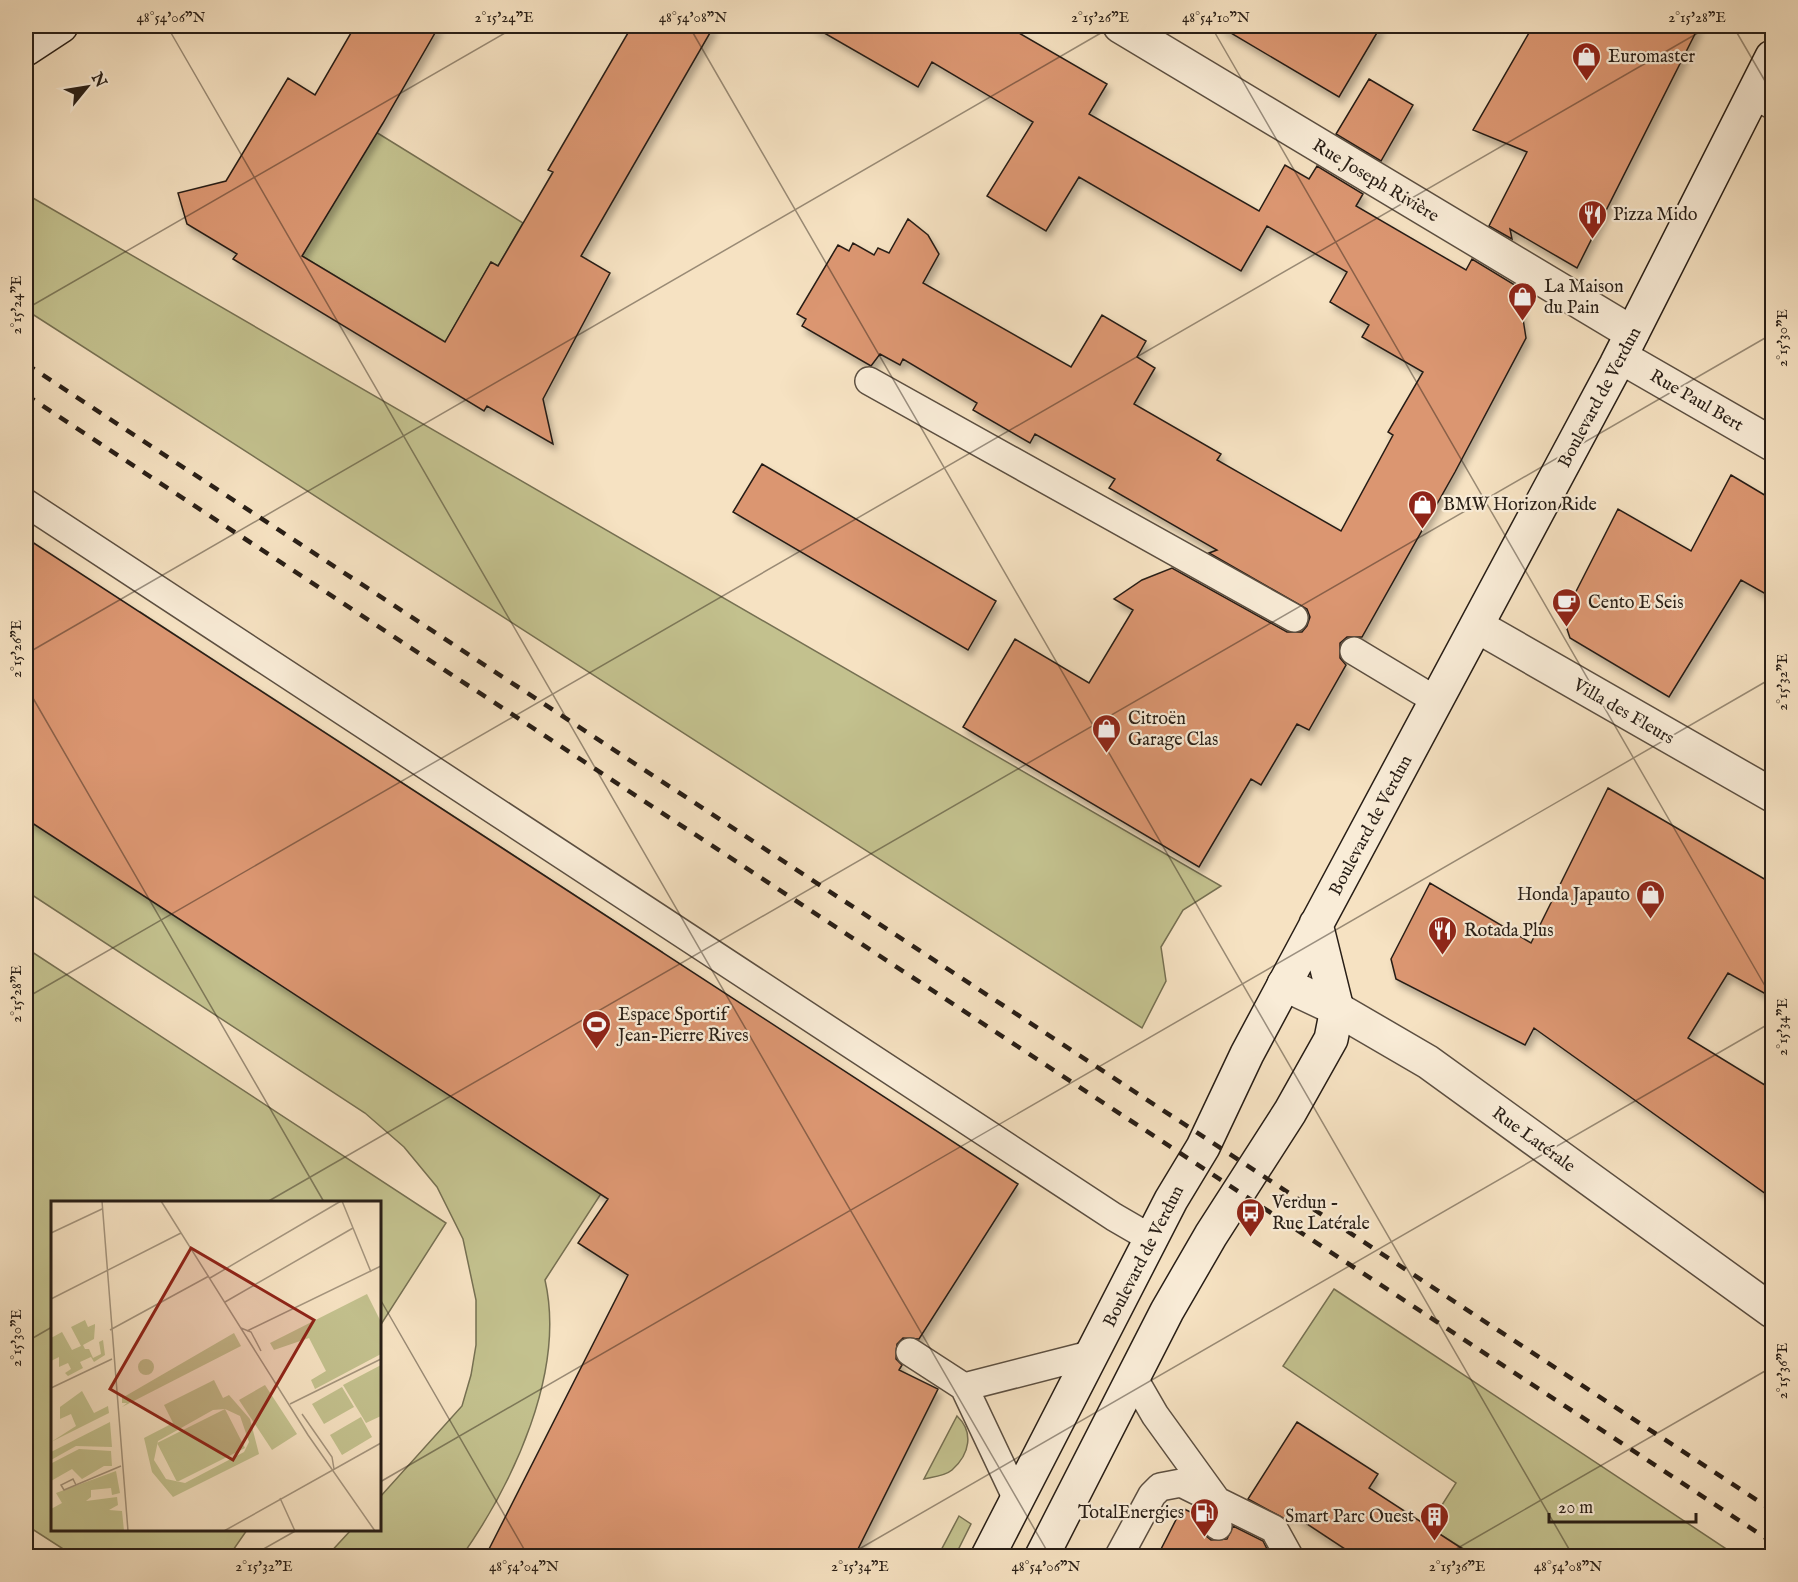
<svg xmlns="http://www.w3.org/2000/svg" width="1798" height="1582" viewBox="0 0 1798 1582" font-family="'IM FELL English',serif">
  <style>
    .green { fill: #c3c18e; stroke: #767052; stroke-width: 1.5 }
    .building { fill: #db9671; stroke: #281e16; stroke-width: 1.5; filter: url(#shadow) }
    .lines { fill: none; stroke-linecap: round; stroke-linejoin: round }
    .service-casing { stroke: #5c4f41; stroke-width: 30 }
    .minor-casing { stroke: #5c4f41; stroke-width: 36 }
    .tertiary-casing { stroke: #5c4f41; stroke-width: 36 }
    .secondary-casing { stroke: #281e16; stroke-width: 36 }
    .service { stroke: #f9ecd7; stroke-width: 27 }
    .minor { stroke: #f9ecd7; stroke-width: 33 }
    .tertiary { stroke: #f9ecd7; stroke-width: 33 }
    .secondary { stroke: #f9ecd7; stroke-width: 33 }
    .rail { stroke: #281e16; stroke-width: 4.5; stroke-dasharray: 10 10; stroke-linecap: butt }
    .ticks { fill: none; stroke: #281e16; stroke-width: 1.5; stroke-opacity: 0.45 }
    .labels { text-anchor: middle; stroke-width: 4.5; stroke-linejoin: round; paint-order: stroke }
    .poi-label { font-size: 18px; fill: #281e16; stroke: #f9ecd7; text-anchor: start }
    .street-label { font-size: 18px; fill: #281e16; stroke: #f9ecd7 }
    .inset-road { fill: none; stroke: #a4947d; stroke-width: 1.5 }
    .view { fill: #8f2418; fill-opacity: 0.15; stroke: #8f2418; stroke-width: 3 }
    .inset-edge { fill: none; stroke: #281e16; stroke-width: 3 }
    .neatline { fill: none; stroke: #281e16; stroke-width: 2 }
    .ticks-label { font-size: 15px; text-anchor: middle; fill: #281e16 }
  </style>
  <defs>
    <filter id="shadow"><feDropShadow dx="3.5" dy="6" stdDeviation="3" flood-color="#0004"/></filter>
  </defs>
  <rect width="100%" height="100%" fill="#f6e2c2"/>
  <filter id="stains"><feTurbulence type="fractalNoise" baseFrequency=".00333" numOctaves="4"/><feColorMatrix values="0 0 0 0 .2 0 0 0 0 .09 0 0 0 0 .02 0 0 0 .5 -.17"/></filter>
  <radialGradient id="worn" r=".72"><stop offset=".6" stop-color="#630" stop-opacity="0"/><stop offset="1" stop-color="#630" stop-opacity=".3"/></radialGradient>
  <path class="green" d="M371 129 523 223 498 266 491 262 445 342 302 256Z
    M26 194 1221 886 1183 910 1161 947 1166 981 1142 1028 26 310Z
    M140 612 662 952 537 1140 606 1186 545 1280C566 1372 513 1483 462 1556H327L351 1530H380V1497L462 1406 471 1375 476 1345V1300L463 1239 437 1187 404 1147 365 1113 26 891V789Z
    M26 948 446 1223 380 1326V1202H52V1530H247L229 1556H74L26 1525Z
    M1334 1289 1737 1556H1475L1428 1527 1456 1483 1283 1366Z
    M957 1416C974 1432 970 1454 952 1470 945 1476 933 1477 924 1479Z
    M959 1516 971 1524 955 1556H938Z"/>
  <path class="building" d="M355 26H439L383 123 302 256 445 342 491 262 498 266 553 172 548 170 632 26H714L581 256 610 273 543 399 553 444 487 406 484 411 233 259 237 254 187 224 178 193 226 181 288 78 315 95Z
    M812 26H1007L1107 84 1089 114 1259 211 1285 165 1309 179 1317 166 1363 194 1356 206 1466 270 1472 259 1518 287 1526 338 1455 472 1362 637H1347L1340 643V658L1346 665 1309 730 1297 724 1261 785 1251 779 1199 867 963 727 1015 639 1089 683 1133 610 1114 599 1142 580 1172 568 1287 632H1302L1307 626 1310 617 1307 609 1209 553 1217 550 1109 488 1115 479 1035 434 1030 443 973 410 977 403 903 359 900 365 880 354 871 366 802 326 806 319 797 314 838 245 849 251 853 243 874 255 878 248 889 253 908 219 928 235 939 254 923 283 1071 367 1102 315 1146 341 1137 357 1155 368 1134 404 1221 454 1217 460 1341 531 1393 435 1388 432 1423 372 1362 337 1369 325 1330 302 1347 272 1267 226 1241 271 1079 177 1046 231 987 196 1033 122 932 62 918 87Z
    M1219 26H1381L1339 97Z
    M1533 26H1699L1577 268 1510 229 1512 239 1489 226 1527 152 1473 130Z
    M1369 79 1413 105 1381 161 1336 134Z
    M762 464 996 601 968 650 733 512Z
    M1731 475 1773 500V598L1741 580 1669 697 1570 638 1563 617 1618 509 1691 551Z
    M26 538 1018 1184 919 1339 903 1338 897 1344 896 1359 902 1365 899 1370 938 1389 854 1557H485L628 1275 578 1243 608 1199 26 819Z
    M1608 788 1773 884V998L1728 973 1688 1038 1773 1090V1199L1534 1028 1525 1045 1396 979 1391 959 1430 883 1531 943Z
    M1297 1422 1378 1474 1369 1488 1475 1557H1357L1289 1512 1285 1519 1248 1499Z
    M1182 1508 1201 1517 1205 1535 1211 1540 1227 1539 1233 1526 1263 1541 1271 1557H1157Z"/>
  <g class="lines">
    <defs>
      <path id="service" d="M1753 95 1772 105
        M869 381 1294 618
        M26 503 1114 1217 1152 1239
        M1354 651 1437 701
        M910 1352 964 1387
        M1133 1377 1155 1415 1215 1498 1218 1526
        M1017 1499 964 1387 1093 1354
        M1119 1556 1152 1495 1160 1487 1181 1483 1274 1529 1289 1556"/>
      <path id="minor" d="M1120 26 1632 333
        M1621 357 1772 444
        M1477 626 1772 795"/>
      <path id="tertiary" d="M1284 984 1337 1009 1428 1062 1772 1311"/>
      <path id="secondary" d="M26 49 61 26
        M988 1556 1171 1200 1203 1147 1247 1054 1616 365 1772 57
        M1042 1556 1167 1311 1211 1235 1290 1112 1331 1039 1337 1009 1316 924"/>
    </defs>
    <use href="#service" class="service-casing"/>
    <use href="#minor" class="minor-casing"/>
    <use href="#tertiary" class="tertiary-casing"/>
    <use href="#secondary" class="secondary-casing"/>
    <use href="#service" class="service"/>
    <use href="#minor" class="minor"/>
    <use href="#tertiary" class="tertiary"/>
    <use href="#secondary" class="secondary"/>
    <path class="rail" d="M26 364 1772 1510
      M26 395 1772 1542"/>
  </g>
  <path class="ticks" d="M167 26 1050 1556M689 26 1573 1556M1211 26 1772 998M1733 26 1772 93M26 309 517 26M26 654 1113 26M26 686 324 1202M26 998 1710 26M267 1202 1772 334M380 1299 528 1556M26 1342 52 1327M380 1482 1772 678M251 1556 297 1530M847 1556 1772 1022M1444 1556 1772 1367"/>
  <defs>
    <symbol id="shop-pin" viewBox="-11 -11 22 30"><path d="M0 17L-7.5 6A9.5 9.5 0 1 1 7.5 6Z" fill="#8f2418" stroke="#f9ecd7"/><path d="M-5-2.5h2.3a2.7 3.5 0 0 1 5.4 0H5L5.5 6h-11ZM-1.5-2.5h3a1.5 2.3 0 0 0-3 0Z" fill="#fff"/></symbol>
    <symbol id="restaurant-pin" viewBox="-11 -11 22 30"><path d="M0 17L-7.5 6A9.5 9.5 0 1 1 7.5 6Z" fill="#8f2418" stroke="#f9ecd7"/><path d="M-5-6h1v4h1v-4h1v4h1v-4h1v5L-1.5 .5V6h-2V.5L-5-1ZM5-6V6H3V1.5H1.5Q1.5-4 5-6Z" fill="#fff"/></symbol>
    <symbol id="cafe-pin" viewBox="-11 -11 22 30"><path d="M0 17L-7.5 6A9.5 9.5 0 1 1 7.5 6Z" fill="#8f2418" stroke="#f9ecd7"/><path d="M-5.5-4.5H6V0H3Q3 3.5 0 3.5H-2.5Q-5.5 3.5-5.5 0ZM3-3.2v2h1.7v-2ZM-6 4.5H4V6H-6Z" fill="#fff"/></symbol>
    <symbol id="stadium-pin" viewBox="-11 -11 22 30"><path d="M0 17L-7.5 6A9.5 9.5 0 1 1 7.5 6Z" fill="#8f2418" stroke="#f9ecd7"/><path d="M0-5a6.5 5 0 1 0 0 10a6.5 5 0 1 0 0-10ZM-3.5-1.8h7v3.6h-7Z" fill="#fff"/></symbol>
    <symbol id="bus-pin" viewBox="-11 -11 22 30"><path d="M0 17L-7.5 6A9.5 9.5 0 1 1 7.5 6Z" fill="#8f2418" stroke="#f9ecd7"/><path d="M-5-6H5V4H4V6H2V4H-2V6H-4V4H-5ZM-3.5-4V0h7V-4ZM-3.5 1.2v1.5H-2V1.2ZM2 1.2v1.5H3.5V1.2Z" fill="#fff"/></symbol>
    <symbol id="fuel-pin" viewBox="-11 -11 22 30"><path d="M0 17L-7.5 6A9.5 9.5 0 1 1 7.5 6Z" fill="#8f2418" stroke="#f9ecd7"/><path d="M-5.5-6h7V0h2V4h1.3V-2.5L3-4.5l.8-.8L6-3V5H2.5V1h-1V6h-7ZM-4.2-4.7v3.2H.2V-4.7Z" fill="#fff"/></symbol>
    <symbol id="building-pin" viewBox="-11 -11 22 30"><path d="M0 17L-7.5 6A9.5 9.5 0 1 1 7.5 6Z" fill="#8f2418" stroke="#f9ecd7"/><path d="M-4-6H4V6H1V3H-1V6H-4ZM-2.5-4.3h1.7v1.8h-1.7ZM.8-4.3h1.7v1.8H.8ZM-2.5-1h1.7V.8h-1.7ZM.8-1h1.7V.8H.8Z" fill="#fff"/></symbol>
  </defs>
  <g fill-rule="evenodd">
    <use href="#shop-pin" x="1570" y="40" width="33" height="45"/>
    <use href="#restaurant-pin" x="1576" y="198" width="33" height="45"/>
    <use href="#shop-pin" x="1506" y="280" width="33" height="45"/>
    <use href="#shop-pin" x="1406" y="488" width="33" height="45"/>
    <use href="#cafe-pin" x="1550" y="586" width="33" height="45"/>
    <use href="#shop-pin" x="1090" y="712" width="33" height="45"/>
    <use href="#shop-pin" x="1634" y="878" width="33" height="45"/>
    <use href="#restaurant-pin" x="1426" y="914" width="33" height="45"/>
    <use href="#stadium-pin" x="580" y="1008" width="33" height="45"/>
    <use href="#bus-pin" x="1234" y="1196" width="33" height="45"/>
    <use href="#fuel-pin" x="1188" y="1496" width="33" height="45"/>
    <use href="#building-pin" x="1418" y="1500" width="33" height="45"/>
  </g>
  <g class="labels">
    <g class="poi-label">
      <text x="1608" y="62">Euromaster</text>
      <text x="1613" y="220">Pizza Mido</text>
      <text x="1544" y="292">La Maison<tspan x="1544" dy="21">du Pain</tspan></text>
      <text x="1443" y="510">BMW Horizon Ride</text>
      <text x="1588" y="608">Cento E Seis</text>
      <text x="1128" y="724">Citroën<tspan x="1128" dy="21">Garage Clas</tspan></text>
      <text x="1630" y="900" text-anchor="end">Honda Japauto</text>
      <text x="1464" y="936">Rotada Plus</text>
      <text x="618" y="1020">Espace Sportif<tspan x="618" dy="21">Jean-Pierre Rives</tspan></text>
      <text x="1272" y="1208">Verdun -<tspan x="1272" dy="21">Rue Latérale</tspan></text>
      <text x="1184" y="1518" text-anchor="end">TotalEnergies</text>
      <text x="1414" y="1522" text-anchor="end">Smart Parc Ouest</text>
    </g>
    <g class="street-label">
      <text transform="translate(1376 180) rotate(31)" y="6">Rue Joseph Rivière</text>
      <text transform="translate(1599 397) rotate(-62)" y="6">Boulevard de Verdun</text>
      <text transform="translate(1697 400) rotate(30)" y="6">Rue Paul Bert</text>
      <text transform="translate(1624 711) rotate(30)" y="6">Villa des Fleurs</text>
      <text transform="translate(1370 825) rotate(-62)" y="6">Boulevard de Verdun</text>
      <text transform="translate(1534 1139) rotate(36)" y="6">Rue Latérale</text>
      <text transform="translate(1143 1256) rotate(-63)" y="6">Boulevard de Verdun</text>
    </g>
  </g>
  <g transform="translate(51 1201)">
    <rect width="330" height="330" fill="#f6e2c2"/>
    <path d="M316 93 330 121V153L264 188 260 179 275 170 258 137 223 149 219 142ZM34 119 37 126 44 123V125L43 138 32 144 34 148H38L42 157 50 153 48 141 52 139 54 154 43 161 40 156 29 161 32 167 17 175 14 172 20 168 17 162 8 166V156L0 160V137L11 131 21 149 30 145 20 126ZM183 132 190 145 71 206 76 202H71V197ZM87 166a8 8 0 1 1 16 0a8 8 0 1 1-16 0ZM330 164V215L315 222 292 184ZM163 179 172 197 178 194 199 218 208 253 122 296 101 271 93 237 122 222 113 204ZM174 208 189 215 198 241 193 251 134 282 115 278 103 259 107 240 162 209ZM214 184 246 233 221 249 188 199ZM291 186 303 206 273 223 261 203ZM31 190 43 212 57 205 58 212 0 241 25 225 20 213 9 218V206ZM174 208 194 247 126 281 106 242ZM310 216 321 236 291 254 279 234ZM59 221 61 246 25 245 0 259V251ZM28 248 60 250 61 265H53L31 278 21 268 0 280 1 262ZM65 270 69 292 61 294 60 287 40 289V296L35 300 66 296 67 304 58 309 71 310 73 330H0V308L11 302 5 292Z" fill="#c3c18e" fill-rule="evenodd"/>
    <path class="inset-road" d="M51 0 77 330M110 0 257 234 324 330M291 0 320 71M0 32 51 8M159 77 290 0M0 98 130 32M174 101 302 27M190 127 200 131 210 150M59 129 158 75M196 130 330 65M0 187 61 158M239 203 330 158M251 213 281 256 283 268M25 284 22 278 10 284 13 289 70 265M229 297 244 330M173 330 330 242"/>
    <path class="view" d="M140 47 263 119 182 259 59 188Z"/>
    <rect width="330" height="330" class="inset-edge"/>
  </g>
  <rect width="1798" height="1582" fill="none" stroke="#f6e2c2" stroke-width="66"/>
  <g transform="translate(87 87) rotate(60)" stroke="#f9ecd7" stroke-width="4.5" paint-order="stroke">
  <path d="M0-4.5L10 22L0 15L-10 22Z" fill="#281e16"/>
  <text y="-9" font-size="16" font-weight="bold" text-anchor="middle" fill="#281e16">N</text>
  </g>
  <path d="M1549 1513v9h147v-9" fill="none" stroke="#281e16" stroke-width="3"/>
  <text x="1558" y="1513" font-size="18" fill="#281e16" stroke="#f9ecd7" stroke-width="4.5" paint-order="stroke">20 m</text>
  <rect x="33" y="33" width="1732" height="1516" class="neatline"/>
  <g class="ticks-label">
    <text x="171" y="22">48°54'06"N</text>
    <text x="504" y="22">2°15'24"E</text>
    <text x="693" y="22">48°54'08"N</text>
    <text x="1100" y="22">2°15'26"E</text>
    <text x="1216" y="22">48°54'10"N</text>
    <text x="1697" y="22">2°15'28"E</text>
    <text transform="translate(16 305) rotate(-90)" y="5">2°15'24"E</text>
    <text transform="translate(1782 338) rotate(-90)" y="5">2°15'30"E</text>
    <text transform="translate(16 649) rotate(-90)" y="5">2°15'26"E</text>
    <text transform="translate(1782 682) rotate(-90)" y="5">2°15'32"E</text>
    <text transform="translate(16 994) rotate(-90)" y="5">2°15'28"E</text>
    <text transform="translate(1782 1027) rotate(-90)" y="5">2°15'34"E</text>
    <text transform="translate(16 1338) rotate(-90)" y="5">2°15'30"E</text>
    <text transform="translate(1782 1371) rotate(-90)" y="5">2°15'36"E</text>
    <text x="264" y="1571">2°15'32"E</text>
    <text x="524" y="1571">48°54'04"N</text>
    <text x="860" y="1571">2°15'34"E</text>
    <text x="1046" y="1571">48°54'06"N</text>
    <text x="1457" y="1571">2°15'36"E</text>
    <text x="1568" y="1571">48°54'08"N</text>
  </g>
  <rect width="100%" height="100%" filter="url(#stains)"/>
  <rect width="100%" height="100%" fill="url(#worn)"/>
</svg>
